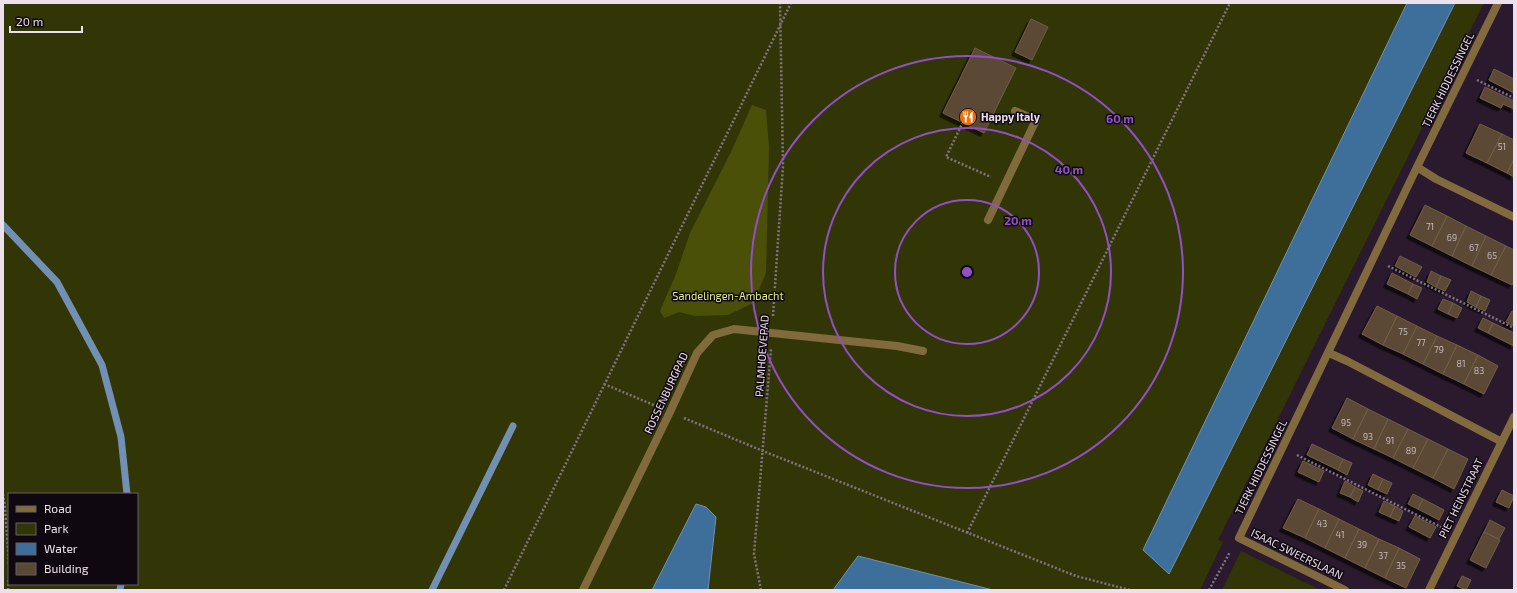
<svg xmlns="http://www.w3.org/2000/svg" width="1517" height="593" viewBox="0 0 1517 593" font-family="'Exo 2',sans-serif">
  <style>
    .green { fill: #323606; fill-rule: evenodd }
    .forest { fill: #4a5008 }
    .water { fill: #3e6e9a; stroke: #7290b3 }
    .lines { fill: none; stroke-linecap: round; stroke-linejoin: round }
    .stream { stroke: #7290b3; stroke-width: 7 }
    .building { fill: #5b4934; stroke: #6f5d47; filter: url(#shadow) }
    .path { stroke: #827384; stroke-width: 2.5; stroke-dasharray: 2 2; stroke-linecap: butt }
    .lane { stroke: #806a3e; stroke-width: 8 }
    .street { stroke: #806a3e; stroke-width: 8 }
    .ring { fill: none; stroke: #9250c8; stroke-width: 2 }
    .labels { text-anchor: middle; stroke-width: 3; stroke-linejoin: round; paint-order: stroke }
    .number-label { font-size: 9px; fill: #c8babf }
    .street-label { font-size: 11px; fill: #ece0ed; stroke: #0f0810 }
    .poi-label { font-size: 11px; font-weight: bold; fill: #ece0ed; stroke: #0f0810; text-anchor: start }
    .park-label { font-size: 11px; fill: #e1ed8f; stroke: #0f0810 }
    .centre { fill: #9250c8; stroke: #0f0810; stroke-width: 2 }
    .ring-label { font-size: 12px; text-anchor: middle; font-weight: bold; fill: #9250c8; stroke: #0f0810; stroke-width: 3; stroke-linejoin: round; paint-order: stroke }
  </style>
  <defs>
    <filter id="shadow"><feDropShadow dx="-3.5" dy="3.5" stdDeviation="0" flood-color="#0009"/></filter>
  </defs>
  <rect width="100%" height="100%" fill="#2b1a2d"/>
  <path class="green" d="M3 3H1454L1447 19 1455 3H1484L1218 540 1223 542 1200 590H3ZM9 494H137V584H9Z
    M1241 551 1320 590H1222Z"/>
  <path class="forest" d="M752 105 766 110 769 147 766 273 753 303 728 315 695 316 679 312 664 318 660 311 676 274 690 233 731 152Z"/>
  <path class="water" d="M1407 3H1455L1169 574 1143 550Z
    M696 504 706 507 716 517 708 590H652Z
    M858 556 993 590H833Z"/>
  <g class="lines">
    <path class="stream" d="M3 225 57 282 102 365 121 437 127 494
      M120 590 121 584
      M432 590 513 426"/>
  </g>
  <path class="building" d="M1031 19 1048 27 1032 60 1015 52Z
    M975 48 1016 68 984 133 943 113Z
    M1494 69 1514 79V93L1489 80Z
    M1485 87 1514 101V109L1503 104 1501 108 1480 98Z
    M1480 124 1502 134 1487 163 1466 153Z
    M1502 134 1514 140V159L1507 173 1487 163Z
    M1514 159V177L1507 173Z
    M1425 205 1447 216 1432 246 1410 235Z
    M1447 216 1466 226 1452 256 1432 246Z
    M1466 226 1486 236 1472 266 1452 256Z
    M1486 236 1506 246 1491 275 1472 266Z
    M1506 246 1514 250V281L1512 285 1491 275Z
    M1400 256 1422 267 1416 277 1395 266Z
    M1431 271 1441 276 1436 287 1427 282Z
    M1392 273 1413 284 1408 294 1387 284Z
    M1441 276 1451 280 1445 291 1436 287Z
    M1413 284 1422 288 1417 299 1408 294Z
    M1471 291 1481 296 1476 307 1467 302Z
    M1481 296 1490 300 1485 311 1476 307Z
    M1443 299 1453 303 1448 314 1438 309Z
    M1453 303 1462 308 1457 318 1448 314Z
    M1377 306 1397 316 1383 345 1362 334Z
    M1512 311 1514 312V326L1506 322Z
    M1397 316 1417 326 1403 354 1383 345Z
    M1483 318 1493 323 1488 333 1478 328Z
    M1493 323 1514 333V346L1488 333Z
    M1417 326 1437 336 1423 364 1403 354Z
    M1437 336 1457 345 1443 374 1423 364Z
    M1457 345 1478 355 1464 384 1443 374Z
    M1478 355 1498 366 1484 394 1464 384Z
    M1347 398 1368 409 1353 439 1332 428Z
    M1368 409 1388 419 1374 449 1353 439Z
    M1388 419 1408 429 1393 458 1374 449Z
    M1408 429 1428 439 1413 468 1393 458Z
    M1428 439 1448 449 1433 478 1413 468Z
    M1312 444 1343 459 1338 470 1307 455Z
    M1448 449 1468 459 1454 489 1433 478Z
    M1343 459 1352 463 1347 475 1338 470Z
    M1303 461 1324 471 1319 482 1298 472Z
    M1373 474 1383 479 1378 490 1368 485Z
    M1383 479 1392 483 1387 494 1378 490Z
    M1345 481 1355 487 1350 497 1340 493Z
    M1355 487 1363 491 1358 502 1350 497Z
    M1502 490 1514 496 1509 508 1496 502Z
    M1413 494 1423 499 1418 509 1408 504Z
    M1298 499 1319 509 1305 538 1283 528Z
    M1423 499 1444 510 1439 520 1418 509Z
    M1384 501 1395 506 1390 517 1379 512Z
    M1395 506 1403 511 1399 521 1390 517Z
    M1319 509 1339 519 1325 548 1305 538Z
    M1415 516 1436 527 1430 538 1409 527Z
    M1339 519 1359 529 1345 558 1325 548Z
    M1490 520 1505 528 1499 539 1484 532Z
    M1359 529 1379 539 1365 568 1345 558Z
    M1484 532 1500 540 1486 568 1470 560Z
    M1379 539 1399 548 1385 578 1365 568Z
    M1399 548 1420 559 1406 588 1385 578Z
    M1462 576 1471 580 1466 590 1457 586Z"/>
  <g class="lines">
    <path class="path" d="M1477 80 1514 98
      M963 122 946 157 991 177
      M1388 266 1514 328
      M773 316 783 166 780 3
      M604 384 656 406
      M684 418 763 451 1076 576 1130 590
      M1297 455 1441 527
      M3 494 5 507 9 564
      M967 533 1230 3
      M8 590 9 577
      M504 590 791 3
      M761 590 754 554 771 349
      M1209 590 1230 552"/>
    <path class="lane" d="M988 220 1036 120 1015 111"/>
    <path class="street" d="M1417 167 1436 179 1514 217
      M1329 353 1347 361 1502 442
      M583 590 670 412 697 353 713 335 734 329 897 346 923 351
      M1345 590 1239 538 1417 167 1498 3
      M1429 590 1514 417"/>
  </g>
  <g class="ring">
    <circle cx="967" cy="272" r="72"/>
    <circle cx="967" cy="272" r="144"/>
    <circle cx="967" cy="272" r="216"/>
  </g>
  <defs>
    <symbol id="restaurant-disc" viewBox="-11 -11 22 22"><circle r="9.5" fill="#e8710a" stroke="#0f0810"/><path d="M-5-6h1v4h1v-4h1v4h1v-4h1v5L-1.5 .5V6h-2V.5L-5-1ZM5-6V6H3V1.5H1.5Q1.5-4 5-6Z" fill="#fff"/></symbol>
  </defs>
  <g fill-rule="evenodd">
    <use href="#restaurant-disc" x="958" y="107" width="20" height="20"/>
  </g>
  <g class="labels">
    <g class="number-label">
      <text x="1502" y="150">51</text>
      <text x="1430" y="230">71</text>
      <text x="1452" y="241">69</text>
      <text x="1474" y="251">67</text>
      <text x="1492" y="259">65</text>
      <text x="1403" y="335">75</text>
      <text x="1421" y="346">77</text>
      <text x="1439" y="353">79</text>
      <text x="1461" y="367">81</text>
      <text x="1479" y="374">83</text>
      <text x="1346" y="426">95</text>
      <text x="1368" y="440">93</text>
      <text x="1390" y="444">91</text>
      <text x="1411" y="454">89</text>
      <text x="1322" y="527">43</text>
      <text x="1340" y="538">41</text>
      <text x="1362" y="548">39</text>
      <text x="1383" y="559">37</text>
      <text x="1401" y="569">35</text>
    </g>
    <g class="street-label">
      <text transform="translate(1448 80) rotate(-64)" y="4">TJERK HIDDESSINGEL</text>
      <text transform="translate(762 356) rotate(-86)" y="4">PALMHOEVEPAD</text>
      <text transform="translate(666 393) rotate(-65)" y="4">ROSSENBURGPAD</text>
      <text transform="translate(1261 467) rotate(-64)" y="4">TJERK HIDDESSINGEL</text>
      <text transform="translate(1461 498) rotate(-64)" y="4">PIET HEINSTRAAT</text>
      <text transform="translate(1297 554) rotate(26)" y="4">ISAAC SWEERSLAAN</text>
    </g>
    <g class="poi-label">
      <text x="981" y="121">Happy Italy</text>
    </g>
    <g class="park-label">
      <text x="728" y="300">Sandelingen-Ambacht</text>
    </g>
  </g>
  <circle cx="967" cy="272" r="6" class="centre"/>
  <g class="ring-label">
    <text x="1120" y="123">60 m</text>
    <text x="1069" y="174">40 m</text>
    <text x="1018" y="225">20 m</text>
  </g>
  <rect width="1517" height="593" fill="none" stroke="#ece0ed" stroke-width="8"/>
  <rect x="8" y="493" width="130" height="92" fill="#0f0810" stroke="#675e68"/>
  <rect x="16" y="506" width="20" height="6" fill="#806a3e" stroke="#675e68"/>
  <text x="44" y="513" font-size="12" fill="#ece0ed">Road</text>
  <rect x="16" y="523" width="20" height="12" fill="#323606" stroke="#675e68"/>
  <text x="44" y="533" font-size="12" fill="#ece0ed">Park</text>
  <rect x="16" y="543" width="20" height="12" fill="#3e6e9a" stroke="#675e68"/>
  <text x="44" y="553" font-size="12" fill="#ece0ed">Water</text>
  <rect x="16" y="563" width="20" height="12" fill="#5b4934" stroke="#675e68"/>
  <text x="44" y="573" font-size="12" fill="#ece0ed">Building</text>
  <path d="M10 26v6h72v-6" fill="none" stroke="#ece0ed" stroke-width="2"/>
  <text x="16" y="26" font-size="12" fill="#ece0ed" stroke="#0f0810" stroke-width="3" paint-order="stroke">20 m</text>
</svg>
